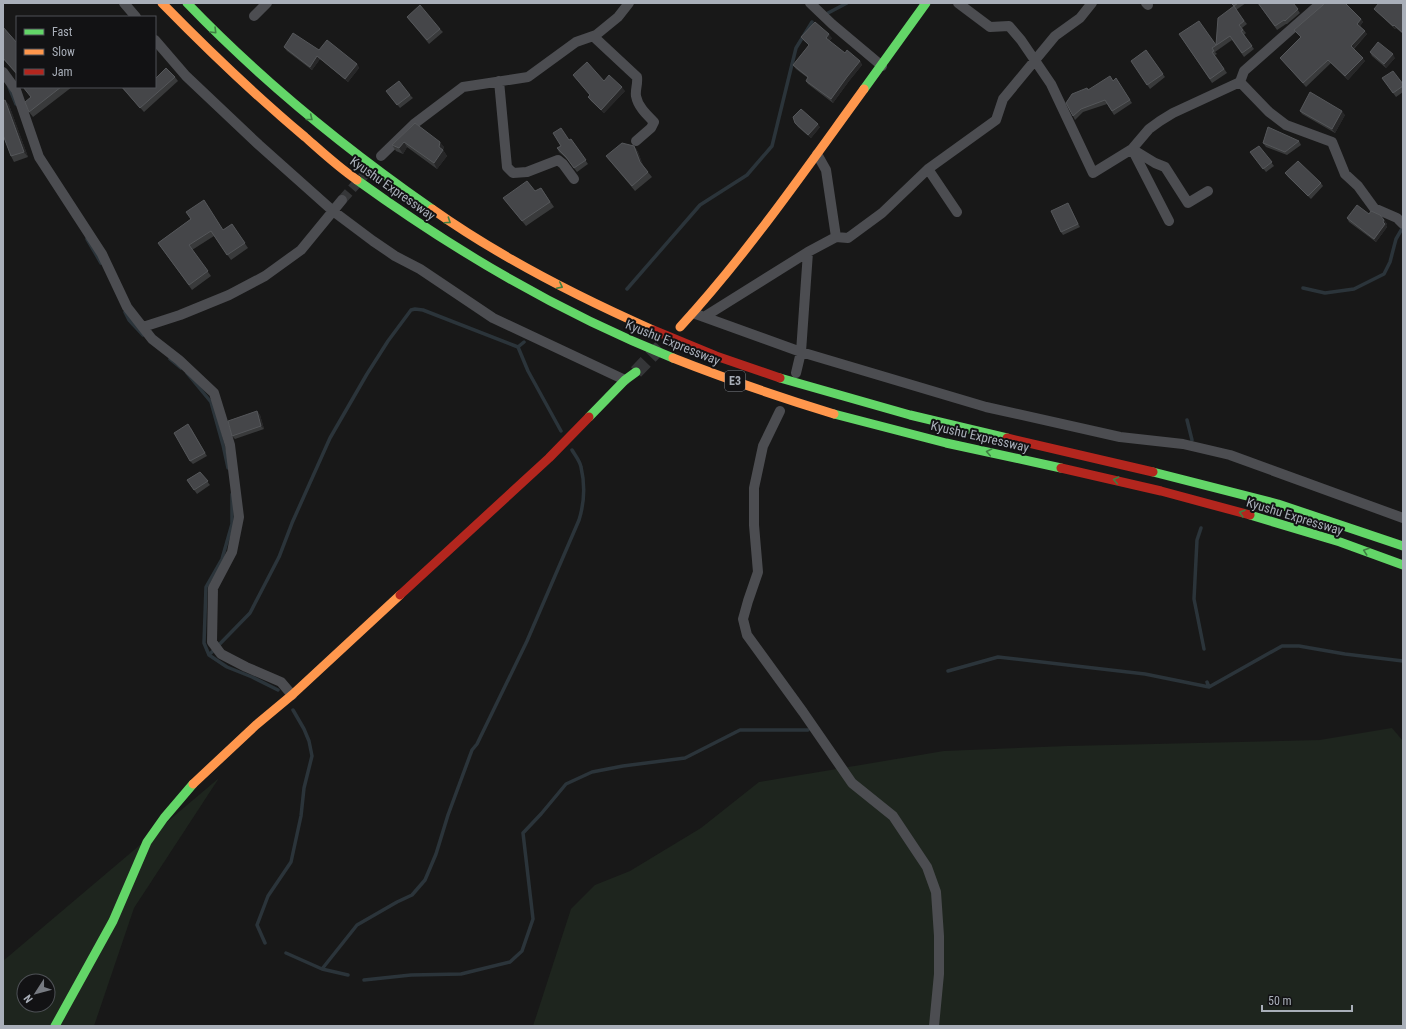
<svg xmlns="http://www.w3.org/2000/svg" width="1406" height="1029" viewBox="0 0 1406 1029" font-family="'Roboto Condensed',sans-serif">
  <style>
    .green { fill: #1e251e; fill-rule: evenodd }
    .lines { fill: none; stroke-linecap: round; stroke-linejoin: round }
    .stream { stroke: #2b343a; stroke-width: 3.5 }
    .street-tunnel { stroke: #353638; stroke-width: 10; stroke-dasharray: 10 5; stroke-linecap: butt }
    .secondary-tunnel { stroke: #353638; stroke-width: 14; stroke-dasharray: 14 7; stroke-linecap: butt }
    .street { stroke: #4c4d51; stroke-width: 10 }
    .fast { stroke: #63d668; stroke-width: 9 }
    .slow { stroke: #ff974d; stroke-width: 9 }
    .jam { stroke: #b3261e; stroke-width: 9 }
    .wall { fill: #393a3b }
    .shaded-wall { fill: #272728 }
    .building { fill: #454649; stroke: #55575a }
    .oneway { stroke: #3f7e42 }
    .labels { text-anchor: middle; stroke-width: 4; stroke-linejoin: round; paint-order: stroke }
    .shield { fill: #121214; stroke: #7c8088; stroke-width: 1 }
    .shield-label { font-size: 12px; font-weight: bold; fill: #a9afb9 }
    .street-label { font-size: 13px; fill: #a9afb9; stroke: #121214 }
  </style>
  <rect width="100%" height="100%" fill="#181818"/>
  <path class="green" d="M1392 728 1403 741V1026H533L571 909 595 885 630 871 701 828 759 782 944 751 1068 746 1320 740Z
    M219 778 134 908 94 1026H3V961ZM24 981H48V1005H24Z"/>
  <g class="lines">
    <path class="stream" d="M828 13 847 3
      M9 87 16 104
      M87 239 101 263
      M1303 288 1325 293 1354 289 1384 274 1390 262 1396 239 1403 227
      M627 289 700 205 747 175 772 146 796 48 812 22
      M125 312 129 320 143 335
      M518 347 524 342
      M170 359 181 368
      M187 373 211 402 223 445 228 468
      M1187 420 1192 440
      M232 494V524L222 559 206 587 204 643 209 655 227 667 252 677 278 690
      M1201 528 1197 540 1194 599 1204 649
      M209 655 250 613 279 557 292 523 330 438 367 374 388 341 411 310 415 309 423 310 518 347 528 371 561 431
      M948 671 998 657 1145 674 1209 687 1282 646H1299L1345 654 1403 661
      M1207 682 1209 687
      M265 943 257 925 268 896 291 862 301 816 304 788 312 756 309 741 304 729 293 710
      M286 953 322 969 348 975
      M322 969 357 925 397 902 412 895 425 880 436 854 448 815 472 750 477 744 527 641 579 520C584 504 585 484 581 467 580 461 575 455 572 450
      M364 980 411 975 461 974 510 962 522 951 533 919 523 833 541 814 566 784 592 772 623 766 685 758 740 730H808"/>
    <path class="street-tunnel" d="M342 200 374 164"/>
    <path class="secondary-tunnel" d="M636 372 662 345"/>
    <path class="street" d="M124 3 136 17
      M810 3 832 24 882 66
      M958 3 990 27 1009 26 1021 40 1051 84 1093 173 1132 149 1149 129 1160 121 1173 113 1240 82 1244 71 1321 3
      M1146 3 1148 5
      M254 16 267 3
      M593 36 637 77C638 84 635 90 636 96 638 107 647 115 654 122L651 128 636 141
      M155 40 186 76 259 145 333 211 373 241 395 256 420 269 493 318 625 380
      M3 72 16 90 39 157 102 254 127 307 152 339 179 360 214 393 230 445 239 517 232 552 213 588 212 642 221 654 246 667 281 682 292 695
      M499 81 507 167 513 173 527 172 558 160 563 164 574 179
      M1240 82 1269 112 1286 125 1332 142 1345 174 1358 186 1374 208 1397 218 1403 224
      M1132 149 1155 163 1165 167 1188 203 1208 191
      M1132 149 1169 221
      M381 156 414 124 463 87 528 77 576 42 596 35 618 17 629 3
      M928 169 957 212
      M836 237 848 238 882 213 928 169 996 120 1003 99 1055 36 1080 18 1092 3
      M693 313 801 352 986 407 1120 437 1183 444 1230 455 1403 518
      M704 317 808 252 836 237 826 170 817 154
      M143 327 180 315 229 295 265 276 301 250 342 200
      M796 373 801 352 808 252
      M780 411 763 446 754 488V525L758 572 748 601 743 619 747 635 803 712 852 783 893 816 927 867 936 892 939 936V974L934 1026"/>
    <path class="fast" d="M187 3C262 81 343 147 432 209
      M864 89 926 3
      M357 180C455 251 560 313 673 358
      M780 378 910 415 1007 438
      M834 414 946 443 1061 468
      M589 417 625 380 636 372
      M1153 472 1278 504 1403 546
      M1250 515 1340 542 1403 565
      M55 1026 113 921 147 842 164 818 193 784"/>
    <path class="slow" d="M162 3C208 50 255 95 305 137 322 152 338 167 357 180
      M432 209C501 258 576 296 653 330
      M680 327C748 253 805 170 864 89
      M673 358C726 379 779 397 834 414
      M193 784 256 725 292 695 400 595"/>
    <path class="jam" d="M653 330 716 356 780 378
      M1007 438 1153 472
      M1061 468 1161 491 1250 515
      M400 595 549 458 589 417"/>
  </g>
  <path class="wall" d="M1231 3H1246L1236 10 1247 24 1242 28 1246 33 1244 35 1254 49 1244 57 1232 40 1215 52 1217 54 1215 55 1227 73 1212 83 1179 34 1216 45 1234 6Z
    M1258 3H1293L1300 13 1287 24H1286L1277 30Z
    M1403 5V34L1396 28 1395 29 1377 12 1374 9Z
    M407 17 440 29 443 32 429 44Z
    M1361 19 1363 22 1360 26 1367 34 1354 49 1365 61 1348 80 1331 63 1306 87 1280 58 1301 37 1294 30Z
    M3 27 17 43V75L3 59Z
    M801 37 832 38 829 41 845 53 860 61 862 65 849 81 833 103 808 84 806 81 808 78 796 69 793 65 809 45 804 41Z
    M284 47 357 64 359 68 348 82 320 59 312 70 287 51Z
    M1146 50 1165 77 1150 89 1131 61Z
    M1370 52 1395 58 1386 68 1372 56Z
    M573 75 625 91 604 113 591 101 588 97 590 95Z
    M175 77 178 81 144 112 121 87H155Z
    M1116 78 1132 103 1114 115 1107 104 1083 112 1075 120 1073 116 1087 88 1089 90 1113 81Z
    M1382 78 1403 84V92L1396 97Z
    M23 87H72L33 117 29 112 31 97Z
    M389 95H410L413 98 400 108Z
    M5 100 9 105 28 157 14 162 11 156Z
    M1300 111 1345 115 1335 133 1302 114Z
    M415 123 444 147 443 150 447 156 437 169 407 147 403 154 396 151 392 145Z
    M795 123 820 127 811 138 798 127Z
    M571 139 588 164 577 172 568 160 559 152 557 148Z
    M1299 141 1301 145 1287 155 1266 147 1263 143Z
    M634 146 638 152 643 166 652 177 635 191 610 161 606 156Z
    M1259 146 1274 166 1266 172 1250 152Z
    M1285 173 1321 183 1323 186 1311 199 1288 177Z
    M541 188 554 207 526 226 503 198 535 191Z
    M1070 207 1080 227 1063 235 1061 232Z
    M1369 214 1384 220 1387 224 1386 225 1387 227 1376 242 1349 222 1347 218Z
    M191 219 223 230 232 224 248 248 231 260 214 236 192 250 211 276 192 290 158 243Z
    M257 411 260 415 264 429 235 439 232 436Z
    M191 428 207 456 193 464 190 461Z
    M200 472 210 485 197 494 187 480Z"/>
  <path class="shaded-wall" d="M1361 19 1363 22 1359 27 1357 24Z
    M1394 25 1396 28 1395 29 1393 26Z
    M1365 31 1367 34 1353 49 1351 46Z
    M829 34 832 38 828 42 826 38Z
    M1393 54 1395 58 1386 68 1384 64Z
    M317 56 320 59 312 70 310 67Z
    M1363 58 1365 61 1348 80 1345 76Z
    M860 61 862 65 849 81 833 103 831 99 847 77Z
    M357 64 359 68 348 82 345 79Z
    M622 87 625 91 604 113 601 110Z
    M5 100 9 105 28 157 24 152Z
    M1342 111 1345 115 1335 133 1332 129Z
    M818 124 820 127 811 138 808 135Z
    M404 142 407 147 403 154 399 148Z
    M440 142 444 147 443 150 447 156 437 169 434 163Z
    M634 146 638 152 644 167 640 162Z
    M1384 220 1387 224 1386 225 1387 227 1376 242 1374 239Z
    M257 411 260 415 264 429 261 426Z"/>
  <path class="building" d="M1231 3H1238L1234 6Z
    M1258 3H1293L1298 9 1285 21 1284 20 1275 26Z
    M1324 3H1330L1331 4 1332 3H1345L1361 19 1357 24 1365 31 1351 46 1363 58 1345 76 1328 60 1303 83 1280 58 1301 37 1294 30 1323 5Z
    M1379 3H1401L1403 5V33L1394 25 1393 26 1374 9Z
    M420 5 440 29 427 40 407 17Z
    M1234 6 1244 21 1239 25 1243 30 1241 31 1252 46 1242 53 1230 36 1212 48 1214 51 1212 52 1224 69 1210 79 1179 34 1199 21 1216 45 1218 18Z
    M815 22 829 34 826 38 845 53 847 50 860 61 847 77 831 99 806 81 808 77 793 65 809 45 801 37Z
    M3 27 17 43V74L3 58Z
    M293 33 319 50 327 40 357 64 345 79 317 56 310 67 284 47Z
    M1378 42 1393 54 1384 64 1370 52Z
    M1146 50 1163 74 1147 85 1131 61Z
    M587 62 604 81 609 75 622 87 601 110 588 97 590 95 573 75Z
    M166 68 175 77 140 108 122 87H155V79Z
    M1393 71 1403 84V86L1393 93 1382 78Z
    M1110 76 1113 81 1116 78 1130 100 1112 111 1105 100 1081 109 1073 116 1066 103 1072 94 1087 88 1088 90Z
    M399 81 410 95 397 105 386 91Z
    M23 87H61L29 112 25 102 31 97Z
    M1310 92 1342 111 1332 129 1300 111Z
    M5 100 24 152 11 156 3 135V101Z
    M801 109 818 124 808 135 795 123 793 117Z
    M415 123 440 142 439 147 443 150 434 163 404 142 399 148 392 145Z
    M1268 127 1299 141 1285 152 1263 143Z
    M561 128 569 140 571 139 586 160 574 168 566 157 557 148 561 146 553 133Z
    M622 143 634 146 640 162 648 172 632 186 606 156Z
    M1259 146 1272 162 1263 169 1250 152Z
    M1298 161 1321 183 1308 196 1285 173Z
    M527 181 535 191 541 188 550 202 522 221 503 198Z
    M204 200 223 230 232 224 245 243 227 255 211 231 189 245 208 271 189 285 158 243 191 219 186 212Z
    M1068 203 1078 224 1061 232 1051 211Z
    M1357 205 1369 214 1371 211 1380 215 1384 220 1383 222 1385 224 1374 239 1347 218Z
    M257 411 261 426 232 436 228 421Z
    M188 424 205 453 190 461 174 433Z
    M200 472 208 481 194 490 187 480Z"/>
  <defs><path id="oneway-chevron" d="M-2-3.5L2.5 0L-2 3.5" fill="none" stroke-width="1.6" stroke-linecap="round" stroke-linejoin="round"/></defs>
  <g class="oneway">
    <use href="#oneway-chevron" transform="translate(214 31) rotate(45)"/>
    <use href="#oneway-chevron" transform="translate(310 118) rotate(39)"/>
    <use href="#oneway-chevron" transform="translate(448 221) rotate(34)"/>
    <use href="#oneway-chevron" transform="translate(560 286) rotate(27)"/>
    <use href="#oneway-chevron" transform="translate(989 452) rotate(-168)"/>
    <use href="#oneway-chevron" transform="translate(1116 480) rotate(-168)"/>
    <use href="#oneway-chevron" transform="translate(1242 513) rotate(-164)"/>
    <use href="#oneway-chevron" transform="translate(1366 551) rotate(-161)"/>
  </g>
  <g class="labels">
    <rect class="shield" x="725" y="371" width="20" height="20" rx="3"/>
    <g class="shield-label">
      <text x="735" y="385">E3</text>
    </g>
    <g class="street-label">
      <text transform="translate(393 188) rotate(35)" y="5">Kyushu Expressway</text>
      <text transform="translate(673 342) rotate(22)" y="5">Kyushu Expressway</text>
      <text transform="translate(980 436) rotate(13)" y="5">Kyushu Expressway</text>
      <text transform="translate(1295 516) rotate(17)" y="5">Kyushu Expressway</text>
    </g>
  </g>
  <rect width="1406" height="1029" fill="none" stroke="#a9afb9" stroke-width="8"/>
  <rect x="16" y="16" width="140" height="72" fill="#121214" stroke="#4e5156"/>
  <rect x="24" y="29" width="20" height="6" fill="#63d668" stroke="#4e5156"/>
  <text x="52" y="36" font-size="12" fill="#a9afb9">Fast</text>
  <rect x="24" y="49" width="20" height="6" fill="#ff974d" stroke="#4e5156"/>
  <text x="52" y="56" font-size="12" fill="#a9afb9">Slow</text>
  <rect x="24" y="69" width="20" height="6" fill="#b3261e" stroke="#4e5156"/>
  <text x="52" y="76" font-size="12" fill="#a9afb9">Jam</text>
  <g transform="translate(36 993) rotate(234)"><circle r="19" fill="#121214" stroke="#4e5156"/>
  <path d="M0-3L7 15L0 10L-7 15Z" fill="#767a81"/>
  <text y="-6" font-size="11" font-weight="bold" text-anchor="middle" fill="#a9afb9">N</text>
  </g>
  <path d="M1262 1005v6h90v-6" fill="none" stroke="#a9afb9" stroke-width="2"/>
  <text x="1268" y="1005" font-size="12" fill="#a9afb9" stroke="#121214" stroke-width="3" paint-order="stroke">50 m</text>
</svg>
